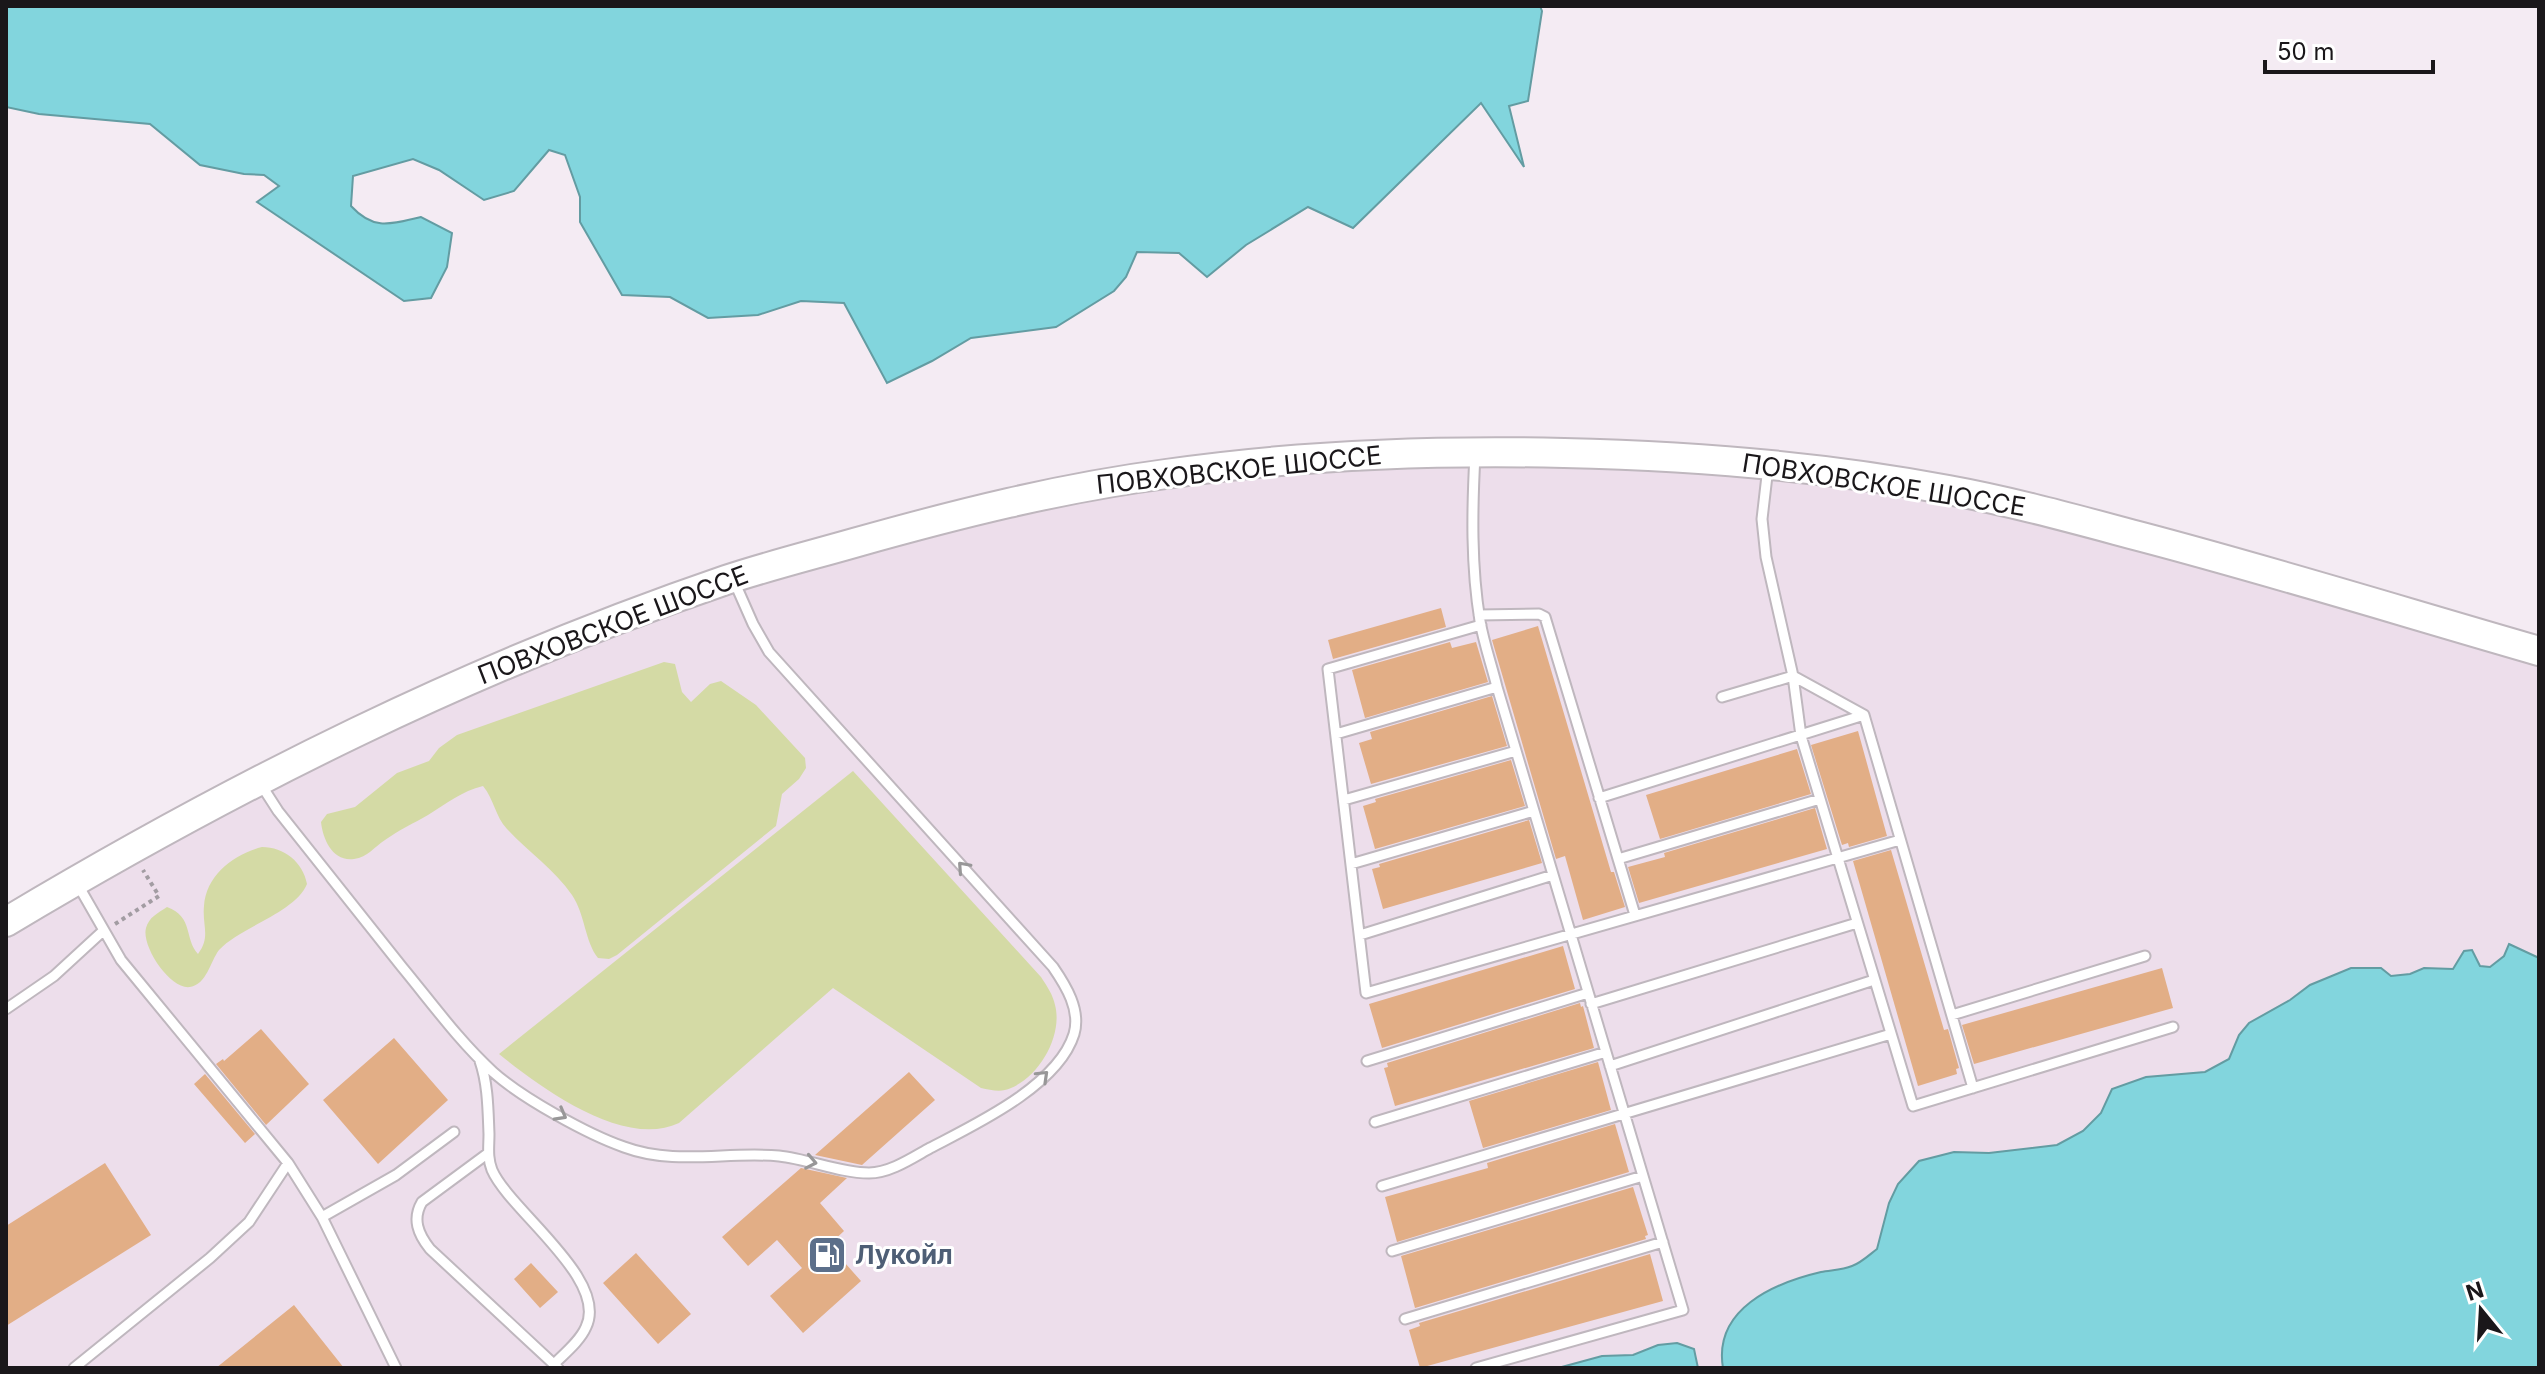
<svg xmlns="http://www.w3.org/2000/svg" width="2545" height="1374" viewBox="0 0 2545 1374" font-family="Inter,sans-serif">
  <style>
    .built { fill: #eddeeb }
    .green { fill: #d4daa5 }
    .water { fill: #82d5dd; stroke: #639ca2; stroke-width: 2 }
    .building { fill: #e2ae86 }
    .lines { fill: none; stroke-linecap: round; stroke-linejoin: round }
    .lane-casing { stroke: #bfb7be; stroke-width: 13 }
    .primary-casing { stroke: #bfb7be; stroke-width: 32 }
    .path { stroke: #a29ca2; stroke-width: 4; stroke-dasharray: 4 4; stroke-linecap: butt }
    .lane { stroke: #fff; stroke-width: 9 }
    .primary { stroke: #fff; stroke-width: 28 }
    .oneway { stroke: #989798 }
    .labels { text-anchor: middle; stroke-width: 6; stroke-linejoin: round; paint-order: stroke }
    .street-label { font-size: 26px; fill: #1a171a; stroke: #fff }
    .service-label { font-size: 26px; font-weight: bold; fill: #4e5e75; stroke: #fff; text-anchor: start }
  </style>
  <rect width="100%" height="100%" fill="#f4ebf3"/>
  <path class="built" d="M1295 459 1860 475 2539 651V1368H6V922L434 694 947 517Z"/>
  <path class="green" d="M664 662 675 664 682 692 691 702 710 684 721 681 756 705 805 758 806 768 799 779 782 794 776 826 617 955 609 959 598 958C585 942 585 914 572 895 555 870 527 851 507 829 495 816 494 799 483 786 462 791 446 804 428 815 414 823 399 830 385 840 374 847 368 857 354 859 333 862 323 840 321 822L327 814 355 807 397 773 429 761 439 748 457 735Z
    M853 771 1041 977C1047 986 1053 995 1055 1005 1063 1035 1040 1076 1011 1088 1001 1093 991 1090 981 1088L833 988 679 1123C624 1149 541 1088 499 1054Z
    M262 847C284 847 303 862 307 884 295 913 240 927 219 950 210 962 207 984 190 987 170 990 141 946 146 928 149 917 158 913 167 907 194 917 184 939 198 954 211 937 202 925 204 906 206 875 234 854 262 847Z"/>
  <path class="water" d="M6 6H1540L1542 11 1528 101 1509 106 1524 167 1481 103 1353 228 1308 207 1246 245 1207 277 1179 253 1137 252 1126 277 1114 291 1056 327 971 338 932 361 887 383 844 303 801 301 758 315 708 318 670 297 622 295 580 222V197L565 155 549 150 514 191 484 200 439 170 413 159 353 176 351 206C374 231 391 224 421 217L452 233 447 267 431 298 404 301 257 202 279 186 264 175 244 174 200 165 150 124 39 114 6 107Z
    M2509 944 2539 958V1368H1723C1713 1309 1774 1283 1821 1272 1831 1270 1842 1270 1852 1266 1861 1263 1869 1255 1877 1249L1889 1203 1898 1184 1919 1161 1954 1152 1989 1153 2057 1145 2083 1131 2101 1113 2112 1089 2146 1077 2205 1072 2229 1059 2239 1035 2249 1023 2290 1000 2310 985 2351 968H2381L2391 976 2410 974 2424 968 2453 969 2464 951 2472 950 2480 966 2490 967 2504 956Z
    M1677 1343 1694 1349 1698 1368H1558L1602 1356 1633 1355 1658 1345Z"/>
  <path class="building" d="M1441 608 1446 627 1333 659 1328 640Z
    M1538 626 1611 872H1614L1625 907 1583 920 1565 856 1556 859 1492 640Z
    M1450 642 1452 648 1476 642 1488 682 1365 718 1352 670Z
    M1492 696 1507 746 1371 784 1359 743 1372 739 1370 732Z
    M1858 731 1887 836 1849 847 1848 843 1842 845 1811 745Z
    M1797 749 1811 794 1660 839 1646 795Z
    M1511 760 1525 806 1375 849 1363 806 1376 802 1375 799Z
    M1815 808 1827 849 1639 903 1628 867 1665 857 1664 853Z
    M1529 820 1542 863 1383 909 1372 869 1380 867 1379 864Z
    M1891 850 1944 1030 1948 1029 1959 1068 1956 1069 1957 1074 1918 1086 1853 861Z
    M1563 946 1575 989 1382 1048 1369 1004Z
    M2162 968 2173 1008 1974 1064 1962 1025Z
    M1580 1003 1581 1007 1583 1006 1594 1048 1395 1106 1384 1068 1388 1067 1387 1063Z
    M261 1029 309 1084 266 1125 216 1064 223 1059 224 1061Z
    M394 1038 448 1100 378 1164 323 1100Z
    M1598 1062 1611 1110 1483 1148 1469 1101Z
    M909 1072 935 1100 862 1165 815 1155Z
    M205 1074 255 1134 245 1143 194 1084Z
    M1615 1124 1629 1172 1397 1242 1385 1197 1488 1168 1487 1163Z
    M105 1163 151 1235 6 1326V1226Z
    M801 1168 847 1178 820 1203 844 1231 829 1245 861 1281 803 1333 770 1296 802 1268 777 1240 748 1266 722 1237Z
    M1633 1187 1648 1235 1645 1236 1646 1239 1415 1308 1401 1256Z
    M636 1253 691 1314 658 1344 603 1283Z
    M1650 1254 1663 1301 1420 1368 1409 1330 1420 1326 1419 1323Z
    M531 1263 558 1292 540 1308 514 1279Z
    M294 1305 344 1368H216Z"/>
  <g class="lines">
    <defs>
      <path id="lane" d="M1475 455C1472 510 1471 566 1480 621 1484 644 1492 666 1497 687L1683 1310 1476 1368
        M1768 467 1762 519 1766 557 1793 676 1801 736 1913 1106 2173 1027
        M1479 615 1539 614 1545 617 1635 915
        M1481 625 1328 669 1366 993 1900 840
        M1722 697 1793 676 1864 715 1973 1088
        M1336 734 1497 687
        M260 783 278 811C319 863 361 915 402 967 431 1002 459 1041 493 1072 522 1098 587 1134 624 1147 675 1166 727 1151 779 1156 808 1159 840 1173 869 1173 890 1173 912 1158 930 1148 974 1125 1058 1086 1074 1034 1081 1010 1066 986 1053 967L769 652 753 624 734 581
        M1599 798 1864 715
        M1344 800 1516 751
        M1618 859 1820 799
        M1351 864 1534 811
        M1360 935 1553 875
        M1591 1004 1857 923
        M6 1009 54 976 103 931
        M1952 1015 2145 956
        M480 1061C488 1084 488 1110 489 1134 489 1147 487 1157 492 1170 510 1211 609 1279 586 1327 580 1341 565 1353 554 1364
        M1367 1061 1588 993
        M1610 1066 1874 980
        M1375 1122 1606 1052
        M487 1154 422 1202C412 1219 418 1234 430 1249L558 1368
        M288 1163 322 1217 396 1368
        M1382 1186 1891 1034
        M322 1217 396 1175 454 1132
        M1392 1251 1643 1176
        M1405 1319 1663 1242
        M74 1368 210 1258 249 1222 288 1163 121 960 78 885"/>
      <path id="primary" d="M6 922C237 784 471 667 726 580 768 566 812 555 854 543 957 514 1060 488 1166 474 1298 455 1431 450 1564 453 1693 456 1822 466 1948 490 2014 502 2078 520 2142 537 2275 572 2407 613 2539 651"/>
    </defs>
    <use href="#lane" class="lane-casing"/>
    <use href="#primary" class="primary-casing"/>
    <path class="path" d="M115 924 159 896 143 870"/>
    <use href="#lane" class="lane"/>
    <use href="#primary" class="primary"/>
  </g>
  <defs><path id="oneway-chevron" d="M-2-3.5L2.5 0L-2 3.5" fill="none" stroke-width="1.6" stroke-linecap="round" stroke-linejoin="round" transform="scale(2)"/></defs>
  <g class="oneway">
    <use href="#oneway-chevron" transform="translate(963 867) rotate(-132)"/>
    <use href="#oneway-chevron" transform="translate(1043 1076) rotate(-44)"/>
    <use href="#oneway-chevron" transform="translate(561 1115) rotate(29)"/>
    <use href="#oneway-chevron" transform="translate(811 1162) rotate(11)"/>
  </g>
  <defs>
    <symbol id="fuel-square" viewBox="-11 -11 22 22"><rect x="-9" y="-9" width="18" height="18" rx="4" fill="#5c6f8a" stroke="#fff"/><path d="M-5.5-6h7V0h2V4h1.3V-2.5L3-4.5l.8-.8L6-3V5H2.5V1h-1V6h-7ZM-4.2-4.7v3.2H.2V-4.7Z" fill="#fff"/></symbol>
  </defs>
  <g fill-rule="evenodd">
    <use href="#fuel-square" x="805" y="1233" width="44" height="44"/>
  </g>
  <g class="labels">
    <g class="street-label">
      <text transform="translate(1239 470) rotate(-6)" y="9">ПОВХОВСКОЕ ШОССЕ</text>
      <text transform="translate(1884 485) rotate(9)" y="9">ПОВХОВСКОЕ ШОССЕ</text>
      <text transform="translate(613 625) rotate(-21)" y="9">ПОВХОВСКОЕ ШОССЕ</text>
    </g>
    <g class="service-label">
      <text x="855" y="1264">Лукойл</text>
    </g>
  </g>
  <rect width="2545" height="1374" fill="none" stroke="#1a171a" stroke-width="16"/>
  <g transform="translate(2481 1310) rotate(342)" stroke="#ffffff" stroke-width="6" paint-order="stroke">
  <path d="M0-6L14 30L0 20L-14 30Z" fill="#1a171a"/>
  <text y="-12" font-size="22" font-weight="bold" text-anchor="middle" fill="#1a171a">N</text>
  </g>
  <path d="M2265 60v12h168v-12" fill="none" stroke="#1a171a" stroke-width="4"/>
  <text x="2277" y="60" font-size="24" fill="#1a171a" stroke="#ffffff" stroke-width="6" paint-order="stroke">50 m</text>
</svg>
